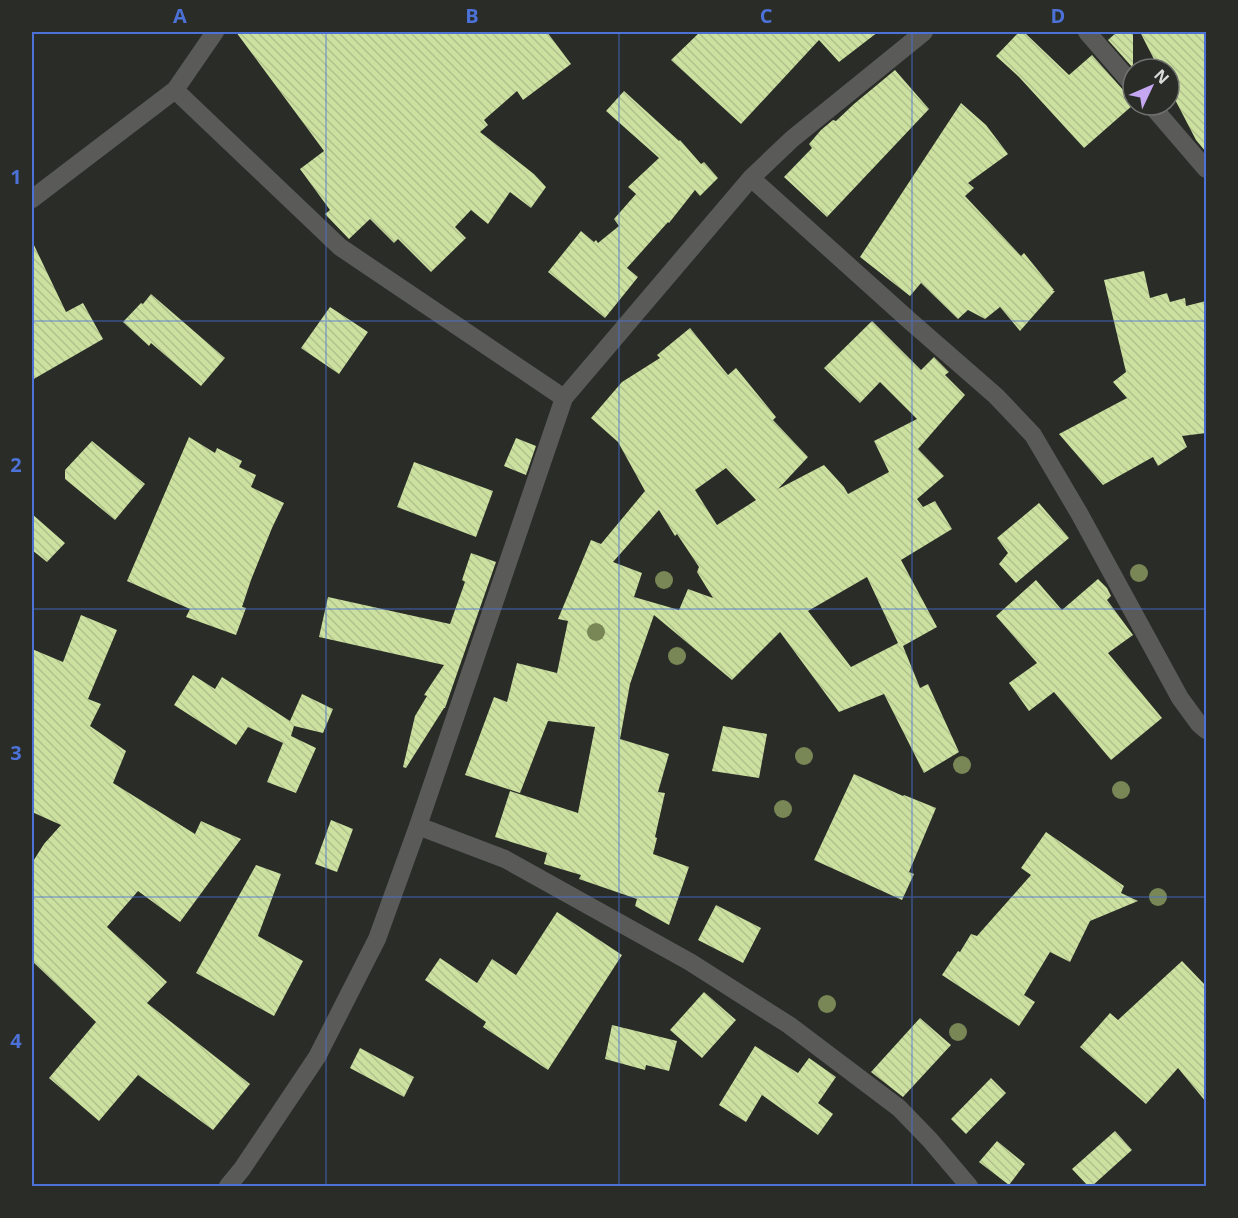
<svg xmlns="http://www.w3.org/2000/svg" width="1238" height="1218" viewBox="0 0 1238 1218" font-family="'Open Sans',sans-serif">
  <style>
    .building { fill: url(#building-back-hatch); fill-rule: evenodd }
    .lines { fill: none; stroke-linecap: round; stroke-linejoin: round }
    .minor { stroke: #5a5b59; stroke-width: 18 }
    .tree { fill: #788755 }
    .grid { fill: none; stroke: #4c72d8; stroke-width: 1.5; stroke-opacity: 0.55 }
    .neatline { fill: none; stroke: #4c72d8; stroke-width: 2 }
    .grid-label { font-size: 20px; text-anchor: middle; font-weight: bold; fill: #4c72d8 }
  </style>
  <defs>
    <pattern id="building-back-hatch" width="6" height="6" patternUnits="userSpaceOnUse" patternTransform="scale(1.5)"><rect width="6" height="6" fill="#cce1a0"/><path d="M-1 5l2 2M0 0l6 6M5-1l2 2" fill="none" stroke="#b0c18d"/></pattern>
  </defs>
  <rect width="100%" height="100%" fill="#2a2c28"/>
  <path class="building" d="M236 32H547L571 64 523 100 517 91 484 120 488 125 480 132 534 174 546 187 531 208 510 192 488 224 471 210 455 227 466 238 431 272 398 239 394 243 370 219 349 239 325 214 330 210 300 169 324 151Z
    M700 32H878L839 62 819 40 741 124 671 60Z
    M1019 32H1024L1069 75 1092 55 1125 92 1129 95 1133 96V105L1084 148 1019 77 996 56Z
    M1117 32H1133V68L1108 40Z
    M1140 32H1206V152L1196 140 1169 88V69H1159Z
    M895 70 929 109 827 217 784 177 812 148 809 144 821 130 833 120 836 121 854 104Z
    M624 91 679 141 680 140 701 164 704 162 718 178 700 196 695 190 669 223 668 222 627 268 638 277 605 318 548 272 581 231 594 242 596 240 598 243 619 226 614 219 636 194 628 187 659 158 606 111Z
    M961 103 986 125 1008 154 968 183 974 188 965 196 1021 256 1024 253 1054 290 1052 291H1055L1020 331 1000 307 985 319 968 310 958 319 921 283 910 296 860 257Z
    M32 241 66 312 83 303 103 339 32 380Z
    M1144 271 1150 298 1167 293 1170 302 1185 298 1186 306 1206 301V433L1182 436 1187 447 1158 466 1153 457 1103 485 1059 434 1127 398 1113 382 1126 372 1104 280Z
    M151 294 225 358 201 386 151 343 149 346 123 322 141 303 143 304Z
    M330 307 368 332 339 374 301 348Z
    M872 321 921 370 934 357 949 372 945 375 965 395 918 449 944 476 917 499 923 507 935 501 952 529 901 560 937 627 903 646 920 688 928 684 959 752 924 773 884 694 839 712 780 632 732 680 654 615 630 684 620 739 669 754 658 792 665 793 655 837 657 838 653 854 689 867 669 925 635 906 637 899 579 879 581 875 544 864 547 853 495 837 510 791 578 813 595 727 548 721 520 793 465 775 494 697 507 702 517 663 557 673 568 621 558 619 591 540 601 544 645 491 618 442 591 418 622 382 660 358 657 355 690 328 728 375 736 368 776 417 773 420 808 457 778 489 824 465 844 487 848 494 889 472 874 441 917 419 880 382 860 403 824 368ZM726 468 756 500 717 525 695 490ZM659 510 675 536 677 534 699 567 697 572 713 598 688 589 679 610 634 597 642 573 613 562ZM867 577 898 643 851 667 808 611Z
    M189 437 215 453 217 448 242 461 239 467 256 475 251 487 284 503 272 528 251 580 242 607 246 608 236 635 186 617 190 609 127 581Z
    M516 438 536 446 526 475 504 466Z
    M92 441 145 484 115 520 65 479V470Z
    M414 462 493 491 476 537 397 507Z
    M1039 503 1069 538 1016 583 999 564 1008 553 997 538Z
    M32 514 65 543 47 562 32 550Z
    M471 553 496 562 445 708H444L406 768 403 767 415 716 427 696 424 695 444 665 319 637 328 597 450 624 465 582 462 580Z
    M1098 579 1107 588 1111 596 1107 600 1133 635 1108 653 1162 718 1111 760 1054 692 1029 711 1009 683 1037 663 996 616 1036 580 1062 610Z
    M81 615 117 630 88 699 101 704 90 726 126 751 113 783 195 834 201 821 241 839 180 922 138 891 107 927 167 982 147 1003 250 1084 213 1130 138 1075 99 1121 49 1078 96 1022 32 961V863L44 844 61 825 32 812V649L63 662Z
    M193 675 215 689 222 677 290 721 302 694 333 709 323 733 294 726 291 736 316 748 296 793 267 782 283 743 248 727 236 745 174 705Z
    M723 726 767 734 759 778 712 771Z
    M854 774 903 796 904 795 936 808 909 872 914 874 902 900 814 860Z
    M331 820 353 829 337 872 315 864Z
    M1046 832 1124 886 1121 893 1138 901 1090 921 1070 962 1050 952 1024 995 1035 1002 1019 1026 942 975 958 951 960 952 971 934 977 936 1031 875 1021 868Z
    M256 865 281 874 258 936 303 961 274 1016 196 973Z
    M716 905 761 928 743 963 698 940Z
    M557 912 622 955 548 1070 483 1027 486 1022 425 980 440 958 477 983 492 959 516 975Z
    M1182 961 1206 986V1102L1178 1068 1146 1104 1080 1047 1110 1013 1118 1020Z
    M704 992 736 1020 702 1058 670 1030Z
    M920 1018 951 1045 903 1097 871 1072Z
    M612 1025 677 1041 669 1071 646 1065 645 1070 605 1059Z
    M755 1046 798 1073 809 1058 836 1077 818 1103 833 1114 818 1135 762 1095 746 1122 719 1105Z
    M360 1048 414 1077 404 1097 350 1068Z
    M991 1078 1006 1093 966 1134 951 1119Z
    M1115 1131 1132 1150 1092 1186H1088L1072 1169Z
    M997 1141 1025 1164 1009 1185 979 1162Z"/>
  <g class="lines">
    <path class="minor" d="M1087 32 1133 85
      M175 90 340 247 564 398
      M1151 105 1206 169
      M751 178 910 321 996 396 1033 435 1079 513 1180 698 1199 724 1206 730
      M32 199 175 90 215 32
      M418 826 505 859 690 962 789 1025 899 1108 930 1140 969 1186
      M228 1186 242 1169 317 1057 377 939 418 826 564 398 751 178 792 139 924 32"/>
  </g>
  <g class="tree">
    <circle cx="1139" cy="573" r="9"/>
    <circle cx="664" cy="580" r="9"/>
    <circle cx="596" cy="632" r="9"/>
    <circle cx="677" cy="656" r="9"/>
    <circle cx="804" cy="756" r="9"/>
    <circle cx="962" cy="765" r="9"/>
    <circle cx="1121" cy="790" r="9"/>
    <circle cx="783" cy="809" r="9"/>
    <circle cx="1158" cy="897" r="9"/>
    <circle cx="827" cy="1004" r="9"/>
    <circle cx="958" cy="1032" r="9"/>
  </g>
  <path class="grid" d="M326 32V1186M619 32V1186M912 32V1186M32 321H1206M32 609H1206M32 897H1206"/>
  <rect width="1238" height="1218" fill="none" stroke="#2a2c28" stroke-width="66"/>
  <g transform="translate(1151 87) rotate(46)"><circle r="28" fill="#2a2c28" stroke="#71726f" stroke-width="1.5"/>
  <path d="M0-4.5L10 22L0 15L-10 22Z" fill="#c5a7f1"/>
  <text y="-9" font-size="16" font-weight="bold" text-anchor="middle" fill="#dbdcda">N</text>
  </g>
  <rect x="33" y="33" width="1172" height="1152" class="neatline"/>
  <g class="grid-label">
    <text x="180" y="23">A</text>
    <text x="472" y="23">B</text>
    <text x="766" y="23">C</text>
    <text x="1058" y="23">D</text>
    <text x="16" y="184">1</text>
    <text x="16" y="472">2</text>
    <text x="16" y="760">3</text>
    <text x="16" y="1048">4</text>
  </g>
</svg>
